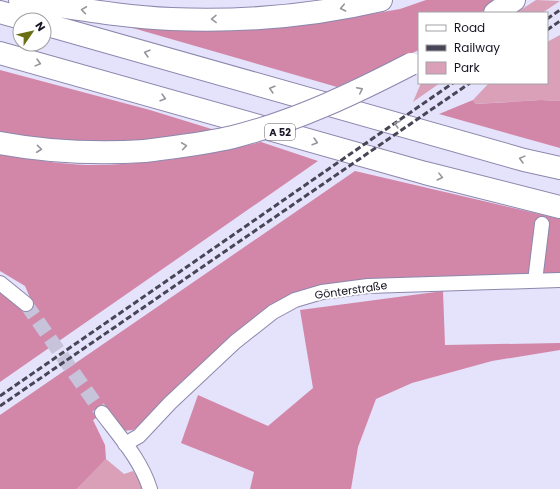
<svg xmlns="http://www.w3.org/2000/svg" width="560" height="489" viewBox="0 0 560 489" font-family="Poppins,sans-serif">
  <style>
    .green { fill: #d9a0b8 }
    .forest { fill: #d287a8 }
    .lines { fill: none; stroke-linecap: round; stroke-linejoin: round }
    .minor-tunnel { stroke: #c6c3db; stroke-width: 14; stroke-dasharray: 14 7; stroke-linecap: butt }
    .minor-casing { stroke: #8c87ad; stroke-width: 16 }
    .motorway-casing { stroke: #8c87ad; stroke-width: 24 }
    .minor { stroke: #fff; stroke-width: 14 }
    .motorway { stroke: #fff; stroke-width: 22 }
    .rail { stroke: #484556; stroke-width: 3; stroke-dasharray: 6 3; stroke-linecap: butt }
    .motorway-bridge-casing { stroke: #8c87ad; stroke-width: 24; stroke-linecap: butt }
    .motorway-bridge { stroke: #fff; stroke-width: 22 }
    .oneway { stroke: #97959c }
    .labels { text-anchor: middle; stroke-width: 4; stroke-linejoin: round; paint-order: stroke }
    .shield { fill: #fff; stroke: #5d5a65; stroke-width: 1 }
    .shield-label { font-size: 10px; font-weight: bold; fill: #171423 }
    .street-label { font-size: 11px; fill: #171423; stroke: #fff }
  </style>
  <rect width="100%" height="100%" fill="#e5e2fb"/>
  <path class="green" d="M536 0 560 1 542 13H516Z
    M560 35V101L541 100 474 104 473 100 489 83H547V42Z
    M421 83H440L413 102Z
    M106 459 124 474 133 471 139 479 142 489H77Z"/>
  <path class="forest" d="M426 0H501L480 13H419V50L337 87 112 22 348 18 400 9Z
    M0 70 150 110 218 131 143 142H86L0 134Z
    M473 100 475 104 541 100 560 101V148L439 114Z
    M261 142 318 161 0 382V292L31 300 25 286 0 271V154C29 159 59 164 88 165 147 165 204 156 261 142Z
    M355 171 560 219V275L382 280 269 309 181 382 141 425 133 430 123 431 115 422 108 410 93 420 105 445 106 459 77 489H0V415Z
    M443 291 445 345 560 343V350L492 361 412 383 376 399 358 447 351 489H250L254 472 181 443 198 395 268 426 313 388 300 310Z"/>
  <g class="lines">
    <path class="minor-tunnel" d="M26 304 102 413"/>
    <defs>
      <path id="minor" d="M535 281 542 224
        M0 283 26 304
        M102 413C120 437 141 460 150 489
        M125 444 139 436 170 403 235 342 273 312 295 300 322 292 368 286 560 280"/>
      <path id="motorway" d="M20 0C70 7 120 17 171 19 241 22 313 16 381 0
        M0 12 28 20
        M495 13 514 0
        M44 24 524 160 560 168
        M0 53 425 173 560 207
        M0 143C48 152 96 154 145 151"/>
    </defs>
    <use href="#minor" class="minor-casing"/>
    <use href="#motorway" class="motorway-casing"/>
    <use href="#minor" class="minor"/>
    <use href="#motorway" class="motorway"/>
    <path class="rail" d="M547 19 560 10
      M547 30 560 21
      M0 396 453 83
      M0 406 470 83"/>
    <defs>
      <path id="motorway-bridge" d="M145 151C174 147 204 144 233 137 296 121 353 94 411 64"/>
    </defs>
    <use href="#motorway-bridge" class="motorway-bridge-casing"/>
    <use href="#motorway-bridge" class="motorway-bridge"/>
  </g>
  <defs><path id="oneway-chevron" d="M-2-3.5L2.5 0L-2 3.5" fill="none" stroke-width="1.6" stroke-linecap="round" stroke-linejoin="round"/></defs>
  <g class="oneway">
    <use href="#oneway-chevron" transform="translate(343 8) rotate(168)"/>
    <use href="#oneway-chevron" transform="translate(84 10) rotate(-172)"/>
    <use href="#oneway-chevron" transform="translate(214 19) rotate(179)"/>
    <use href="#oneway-chevron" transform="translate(147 53) rotate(-164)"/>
    <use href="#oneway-chevron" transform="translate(38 63) rotate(15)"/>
    <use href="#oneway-chevron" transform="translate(272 89) rotate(-164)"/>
    <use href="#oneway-chevron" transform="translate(360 90) rotate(-26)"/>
    <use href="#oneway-chevron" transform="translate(163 98) rotate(16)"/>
    <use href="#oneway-chevron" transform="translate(397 124) rotate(-164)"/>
    <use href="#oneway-chevron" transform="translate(315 142) rotate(16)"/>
    <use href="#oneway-chevron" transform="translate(184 146) rotate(-8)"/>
    <use href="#oneway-chevron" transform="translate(39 149) rotate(6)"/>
    <use href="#oneway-chevron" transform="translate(522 159) rotate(-165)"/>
    <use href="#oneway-chevron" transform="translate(440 177) rotate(14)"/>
  </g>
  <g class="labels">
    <rect class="shield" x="265" y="124" width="30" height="16" rx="3"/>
    <g class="shield-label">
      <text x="280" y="136">A 52</text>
    </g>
    <g class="street-label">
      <text transform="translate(351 290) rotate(-8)" y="4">Gönterstraße</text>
    </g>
  </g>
  <rect x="418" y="12" width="130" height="72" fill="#ffffff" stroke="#a2a1a7"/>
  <rect x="426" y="25" width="20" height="6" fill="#ffffff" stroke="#a2a1a7"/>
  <text x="454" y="32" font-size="12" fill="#171423">Road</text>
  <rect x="426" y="45" width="20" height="6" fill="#484556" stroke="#a2a1a7"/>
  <text x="454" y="52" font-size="12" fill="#171423">Railway</text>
  <rect x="426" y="62" width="20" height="12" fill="#d9a0b8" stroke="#a2a1a7"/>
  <text x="454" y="72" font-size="12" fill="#171423">Park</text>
  <g transform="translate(32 32) rotate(56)"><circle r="19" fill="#ffffff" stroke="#a2a1a7"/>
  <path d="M0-3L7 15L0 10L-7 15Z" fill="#6b6e12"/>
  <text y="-6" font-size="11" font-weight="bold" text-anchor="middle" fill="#171423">N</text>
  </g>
</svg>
